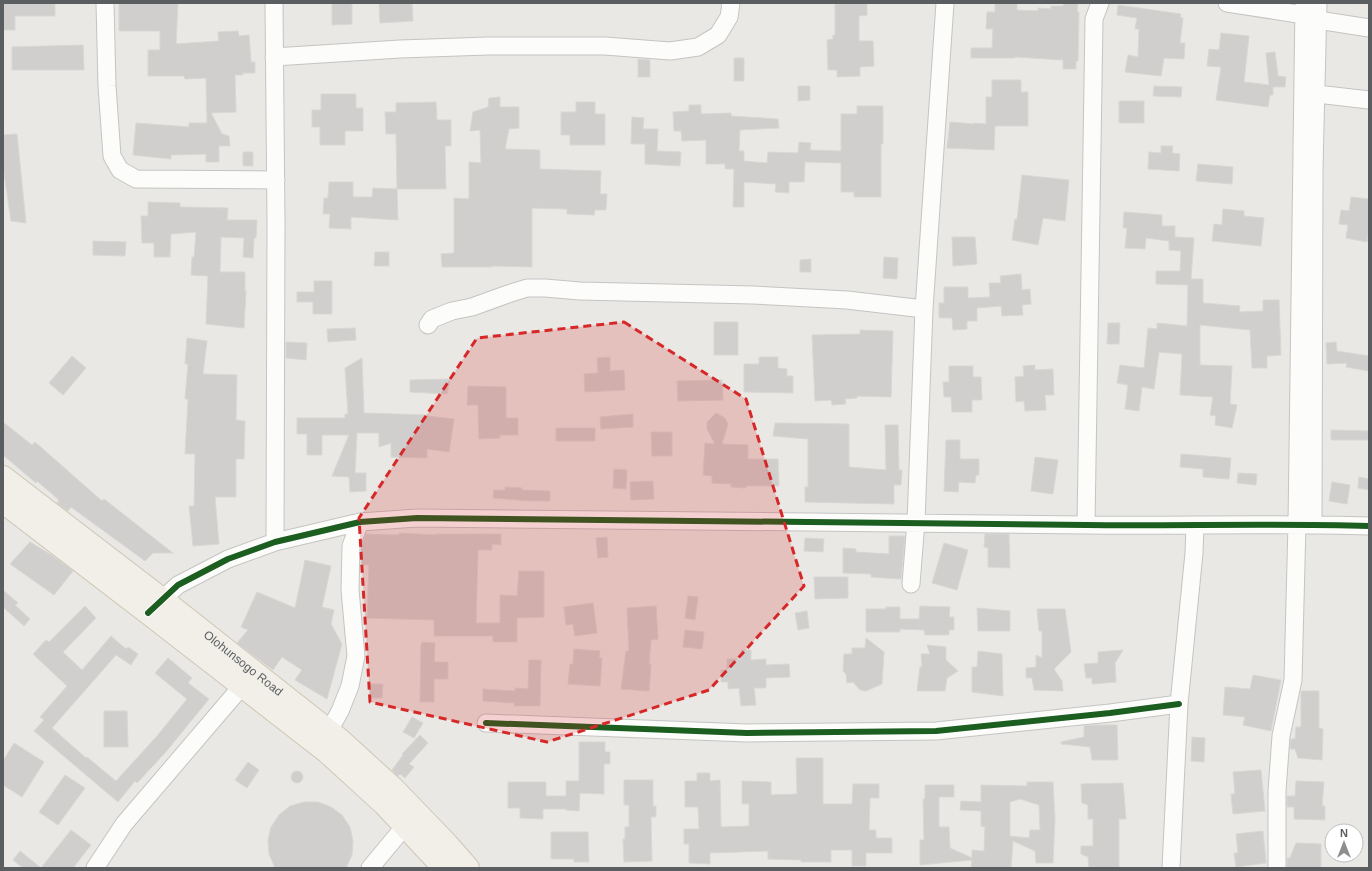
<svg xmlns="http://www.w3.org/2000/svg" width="1372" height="871" viewBox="0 0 1372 871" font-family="Helvetica,sans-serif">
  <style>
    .building { fill: #d0cfcd; stroke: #d8d7d4; fill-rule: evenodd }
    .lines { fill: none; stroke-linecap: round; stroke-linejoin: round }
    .minor-casing { stroke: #c4c4c4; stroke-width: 19 }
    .major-casing { stroke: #cec6b5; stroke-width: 24 }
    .minor { stroke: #fcfcfb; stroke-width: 17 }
    .major { stroke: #f1efe7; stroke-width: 22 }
    .cycleway-casing { stroke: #fff; stroke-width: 8 }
    .cycleway { stroke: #1b5e20; stroke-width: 6 }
    .marked { fill: #d62828; fill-opacity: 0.2; stroke: #d62828; stroke-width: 3; stroke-dasharray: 8 5; stroke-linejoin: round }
    .labels { text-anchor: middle; stroke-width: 3; stroke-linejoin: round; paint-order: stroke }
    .street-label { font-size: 12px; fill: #5b5e61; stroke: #fff }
  </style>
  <rect width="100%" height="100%" fill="#e9e8e4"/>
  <path class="building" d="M3 3H55V16H15V30H3Z
    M119 3H178L176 44 219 41 218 32 238 31 239 36 249 35 251 62H255V73H242L243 75H235L236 112 211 113 222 134 229 136 230 146H219V162H206V154L171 155V159L133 155 136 123 189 127V123H207L206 78 185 79 184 76H148V50H160V31H119Z
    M332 3H352V24L332 25Z
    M379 3H412L413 21 380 23Z
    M840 3H867V15L859 16V41H873L874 66 860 67V76L837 77V70H828L827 40 833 39V35H835V4H840Z
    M995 3H1017V10L1038 11V8L1051 9V6H1063L1064 3H1078L1077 12H1079L1078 61H1076V69H1063V60L1015 57V58H971V48H992L993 29H986L987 12H995Z
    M1118 5 1181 14 1180 17 1183 18 1180 43H1185L1184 59 1164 58 1161 76 1125 72 1128 55 1138 57 1139 29H1135L1137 18 1117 15Z
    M1221 33 1249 36 1244 82 1269 85 1266 53 1275 52 1278 76 1286 77 1285 87H1273V95H1270L1268 107 1216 100 1221 67 1207 66 1209 49 1219 50Z
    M83 45 84 70H12V47Z
    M734 58H744V81H734Z
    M638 59 650 60V77H638Z
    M992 80H1021V92H1028V126H995L994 150 947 148 950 122 974 124V123L986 124V97H992Z
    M798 86H810V100L798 101Z
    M1154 86 1182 87 1181 97 1153 96Z
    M321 94H356V108H363V131H345V145H320V127H312V110H321Z
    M500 97V107H519V128L509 129 505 149 540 150V169L601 171 600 194H607L606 210H595L594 215 567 214V209L532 208V267L492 266V267H442L441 254 454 253V198L469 199V162L481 163 480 130 470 131 473 112 488 107 489 98Z
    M1119 101H1144V123H1119Z
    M436 102 437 120H451V146H445L446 189H397L396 134H386L385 112H396V103Z
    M576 102H595V114H605V145H570V135H561V112H576Z
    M689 105H701V114L731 113V116L778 119 779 128 740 130 739 151H744V161L767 163 768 152 798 153 799 142 811 143 810 150 841 151V114H857V106H883V144H881V197H854V192H841V163L805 162 804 182H789V193L775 192 776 184 744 182V207H733L734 169H725V164H706V140L682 141 681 131H674L673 112 689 111Z
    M632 117 644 118 643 129H658L657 151 681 152 680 166 645 164V144H631Z
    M17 134 26 223 11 221 3 166V135Z
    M1161 146H1173L1172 153 1180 154 1179 171 1148 169 1149 152 1161 153Z
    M243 152H253V166H243Z
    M1198 164 1233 167 1232 184 1196 181Z
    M1022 175 1069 180 1065 221 1043 218 1038 245 1012 240 1015 219 1017 220Z
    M329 182H353V197H372L373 188 397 189 398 220 351 217V229L329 228 330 214H323L324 198H328Z
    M1351 197 1369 199V228L1367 242 1346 238 1348 225 1339 224 1341 210 1349 211Z
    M148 202 180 203V207L228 208 227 220H257L256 238H254L253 258 243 257 244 238 221 237 220 272H245V291H246L244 328 206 324 208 276 191 275 192 257H194L196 232 171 234 170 257H154V243H142L141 216H148Z
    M1223 209 1244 211V216L1264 218 1261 246 1212 241 1214 224 1222 225Z
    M1124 212 1162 215V226H1175V237L1194 238 1191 279H1203V303L1240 306 1239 312 1263 311V300H1279L1281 355 1267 356V368H1252L1250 330 1200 325V365L1232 366 1230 404 1237 405 1232 428 1215 425 1216 416 1210 415 1213 397 1180 395 1182 354 1159 352 1154 389 1142 387 1139 411 1125 409 1128 385 1117 383 1120 365 1144 368 1148 328 1157 329V323L1187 326 1188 285 1156 284V271H1180L1181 251 1169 250V241L1146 238 1145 249 1125 248 1127 228H1123Z
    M952 237H975L977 264 953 266Z
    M93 241 126 242 125 256 93 255Z
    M375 252H389V266H374Z
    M884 257 898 258 897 279 883 278Z
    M811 259V272H800V260Z
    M1021 274 1022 290 1030 289 1031 304 1022 305 1023 315 1002 316 1001 306 977 308V321H967V329L953 330 952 318H939V303H944V287H968V298L990 297 989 283H1001L1000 276Z
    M314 281H332V314H313V302H297V292H314Z
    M714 322H738V355H714Z
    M1108 323H1120L1119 344H1107Z
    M355 328 356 340 328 342 327 329Z
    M860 330 893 331 891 397 857 396V398L845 399 846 404 832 405 831 400 815 401 812 335 860 334Z
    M187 338 207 341 203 374 237 375 236 420 245 421 244 459H236V497H215L219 544 193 546 189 506H194L195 454H185L188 399H185L188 364H185Z
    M286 342 307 343 306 360 286 358Z
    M1336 342 1337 351 1369 356V371L1346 367 1347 363 1327 364 1326 343Z
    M72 356 86 368 63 395 49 383Z
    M610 357V371L624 370 625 390 585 392 584 374 598 373 597 358Z
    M759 357H778V368L787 369V376H793V393L744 392V364H759Z
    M362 358 364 413 428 415V416L454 419 449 452 427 449V458L391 457V443L379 447V433H357L355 473H366V491L350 492 349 477 332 476 349 435H322V455H307V434H297V418H345V414H348L345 368Z
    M1035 365V370L1053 369 1054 395H1045L1046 410 1025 411 1024 401 1016 402 1015 377 1024 376 1023 366Z
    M949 366H973V377H981L982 400H972V412H952L951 397H944L943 382H949Z
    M450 379 447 394 410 392V380Z
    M722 380 723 400 678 401 677 381Z
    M468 386 506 387V418H518V435H500V438L479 439 478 405H467Z
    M716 413 725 418 728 424 722 444 748 445V459H778L779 486H746V488L731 487V484L712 483V476L703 475 705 443 715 444 707 429V422Z
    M633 414V427L601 429 600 417Z
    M3 422 32 445 35 442 102 501 104 499 173 553H153L145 561 71 507 68 511 57 503 59 500 37 481 36 483 3 455Z
    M775 423 849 424V467L886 470 885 425H898L899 470H902L901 485H894V504L805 502V487H808V439L773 436Z
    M556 428H595V441H556Z
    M1331 430 1369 431V440H1331Z
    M651 432H672V456H652Z
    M946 440H960V459H979V475H976L975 483 959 482 958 492 944 491Z
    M1181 454 1231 458 1229 479 1203 477V469L1180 467Z
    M1035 457 1058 460 1053 494 1031 491Z
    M614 469 627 470 626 489 613 488Z
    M1238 473 1257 474 1256 485 1237 483Z
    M1359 477 1369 479V490L1358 488Z
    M653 481 654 499 631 500 630 482Z
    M1332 482 1350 485 1347 504 1329 501Z
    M505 487 522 488V490L550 491V501H530L493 498 494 490H505Z
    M399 533 436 535V534H501V545L492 544V550H478L476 623H500V595L517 596 519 571H544V617L517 618V642H493V636H434V620L367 618 369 565H361V548L366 534 399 535Z
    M985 534H1009L1010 568 988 567V548L984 547Z
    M889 536H905L901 579 871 577V574L843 573V548L856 549V552L889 554Z
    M607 537 608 557 598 558 596 538Z
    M805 538 824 539 823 552 804 551Z
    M30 542 53 556 73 571 54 595 10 564Z
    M944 543 968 550 957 590 932 583Z
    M305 560 331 566 322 607 334 610 331 624 342 644 327 699 295 680 302 670 282 657 273 670 237 643 248 630 241 627 257 592 295 608Z
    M814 577H848V598L815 599Z
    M3 590 18 603 15 605 30 619 24 626 3 607Z
    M688 596 698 597 695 620 685 618Z
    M593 603 597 633 575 636 573 624 566 625 564 607Z
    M85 606 96 618 63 652 82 670 111 636 126 649 128 647 138 654 131 665 116 655 52 728 86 758 87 757 116 781 157 736 187 699 155 673 168 658 192 678 188 683 209 699 165 753 137 783 135 781 118 802 34 731 44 720 40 717 67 686 33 654 46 640 49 642Z
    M656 606 658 639 651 640 649 664H651L649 691 621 689 626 651H629L627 608Z
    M920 606 950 607 949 617H954V630H949V635H925L924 630 900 629V632H866V609H886V607H900V619H919Z
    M977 608 1010 611V631H978Z
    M1037 609H1065L1071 652 1054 669 1062 681 1063 691 1034 690 1032 678H1026V668L1036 667V655L1042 658V631H1039Z
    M807 611 809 628 798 630 795 613Z
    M685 630 704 632 702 649 683 647Z
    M866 638 884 652 882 684 866 691 860 690 853 682 847 683 846 674 843 671 844 654H852V648H865Z
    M422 642 435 643 434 662H448V679H434V702H420L421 644H422Z
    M927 645 946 647V660L958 671 947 678 945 691H917L920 667H922L921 654H930Z
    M574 649 600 651 599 658H602L600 686 568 684 570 664H573Z
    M741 650H751V660L766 659V665L789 664 790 677 766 678V688H754L756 705 741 706 739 688 728 689V682H721V670H727V659H741Z
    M1123 650 1115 663 1116 682 1092 684V678H1086L1084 664 1098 663V652Z
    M978 651 1002 654 1003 696 972 692V667H977Z
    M529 660H541L540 706H514L515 703 483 701V689L515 691V688L528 689Z
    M1253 675 1281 680 1271 731 1243 725 1245 717 1223 715 1225 687 1250 689Z
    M370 684H383L382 698H370Z
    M1301 691H1319V728L1323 729 1322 760 1298 758 1295 749H1290L1291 739H1295L1296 727H1301Z
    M104 711H127L128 747H104Z
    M412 717 423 723 414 738 403 732Z
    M1095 725H1117L1118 760H1092L1090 747 1061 744V742L1084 737V726Z
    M420 735 428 743 409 764 414 767 405 778 400 774 398 776 392 770 403 755 402 754Z
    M1192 737 1205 738 1204 762 1191 761Z
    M579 742H605V752H610V764H604V794L580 793 579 811 566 810V809H543V819L520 818V808H508V782H546V796H566V781H579Z
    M14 743 44 762 22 797 3 785V761Z
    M796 758H823V804H852L853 784H879V798H870L869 830H876V838H892V853H866V866H852V850H831V862H801V860L768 859V851L710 853V864L689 863V844H684V829H699L698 807H685V781H697V773H710V781L720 780 721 827 749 826V804H742V781L771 782V795L797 794Z
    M248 762 259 770 247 788 235 780Z
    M1261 770 1265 811 1233 814 1231 794H1235L1233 772Z
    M291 777a6 6 0 1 1 12 0a6 6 0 1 1-12 0Z
    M65 775 85 788 58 825 39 812Z
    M624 780H653V806H656V817H651L652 861 624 862 623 839H625V827H629V805H624Z
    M1296 781 1324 782 1322 806H1325V820L1294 819V807H1287V796H1295Z
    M1027 782H1053L1055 819 1053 863H1036L1035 851 1013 841 1011 868H971L972 860 920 865V840H924L923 799H925V785H954V797H939V827H949L950 848 972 858V850L984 851 985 827 981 826V811L960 810 961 801 981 802V785L1027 786ZM1020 799 1039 805 1040 830H1030L1029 838 1010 836V802Z
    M1123 783 1126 819H1119V868H1089L1088 857 1081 854V846H1093V819H1088V805L1082 803 1081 784Z
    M304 802H318L331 807 342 815 350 827 353 841 352 855 346 868H275L269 854 268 840 271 827 279 815 290 806Z
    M71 830 91 845 73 868H23L13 860 20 851 41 868Z
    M1263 831 1266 863 1236 867 1234 853H1238L1236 834Z
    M551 832H588L589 862H574V859H551Z
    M1296 843 1321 844V868H1287V858H1290Z"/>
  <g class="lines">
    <defs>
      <path id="minor" d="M105 3 107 86 112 156 120 170 136 179 276 180
        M274 3 276 223 275 542
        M1227 3 1304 15
        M1318 20 1369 28
        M274 57 400 49 488 46H605L670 51 698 47 718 35 729 17 731 3
        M1317 94 1369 100
        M428 325 432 319 452 311 472 307 508 294 527 288H545L580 291 753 295 847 300 924 309
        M1313 524 1314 169 1318 3
        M1086 525 1094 19 1100 3
        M911 584 916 522 924 309 945 3
        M154 607 178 585 228 559 275 542 360 522 417 518C640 519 863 522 1087 525 1181 526 1275 523 1369 526
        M486 723 747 733 936 731 1110 713 1179 704
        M329 731 340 711 350 686 356 656 350 590 351 546 360 522
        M95 868 124 824 242 686
        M370 868 405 826
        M1171 868 1179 704 1194 553 1195 525
        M1277 868V791L1281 736 1293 680 1297 524 1304 3"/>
      <g id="major">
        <path id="s1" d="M3 477 162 599 339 739 394 789 447 844 468 868"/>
        <path d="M3 502 148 613 327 752 384 804 444 868"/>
      </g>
    </defs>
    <use href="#minor" class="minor-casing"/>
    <use href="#major" class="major-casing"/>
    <use href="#minor" class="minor"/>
    <use href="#major" class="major"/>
    <defs>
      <path id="cycleway" d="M148 613 178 585 228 559 275 542 360 522 417 518C640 519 863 522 1087 525 1181 526 1275 523 1369 526
        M486 723 747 733 936 731 1110 713 1179 704"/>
    </defs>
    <use href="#cycleway" class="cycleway-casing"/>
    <use href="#cycleway" class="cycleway"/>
  </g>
  <path class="marked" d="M624 322 746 399 804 586 709 690 547 742 370 702 359 518 477 338Z"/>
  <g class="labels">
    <g class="street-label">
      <text dy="4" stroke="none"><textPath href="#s1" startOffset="304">Olohunsogo Road</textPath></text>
    </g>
  </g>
  <rect width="1372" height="871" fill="none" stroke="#5b5e61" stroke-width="8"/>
  <g transform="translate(1344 843)"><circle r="19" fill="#ffffff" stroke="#bdbfc0"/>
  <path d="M0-3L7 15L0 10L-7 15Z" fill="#8d8e8f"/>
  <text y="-6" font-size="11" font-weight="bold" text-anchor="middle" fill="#5b5e61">N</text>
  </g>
</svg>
